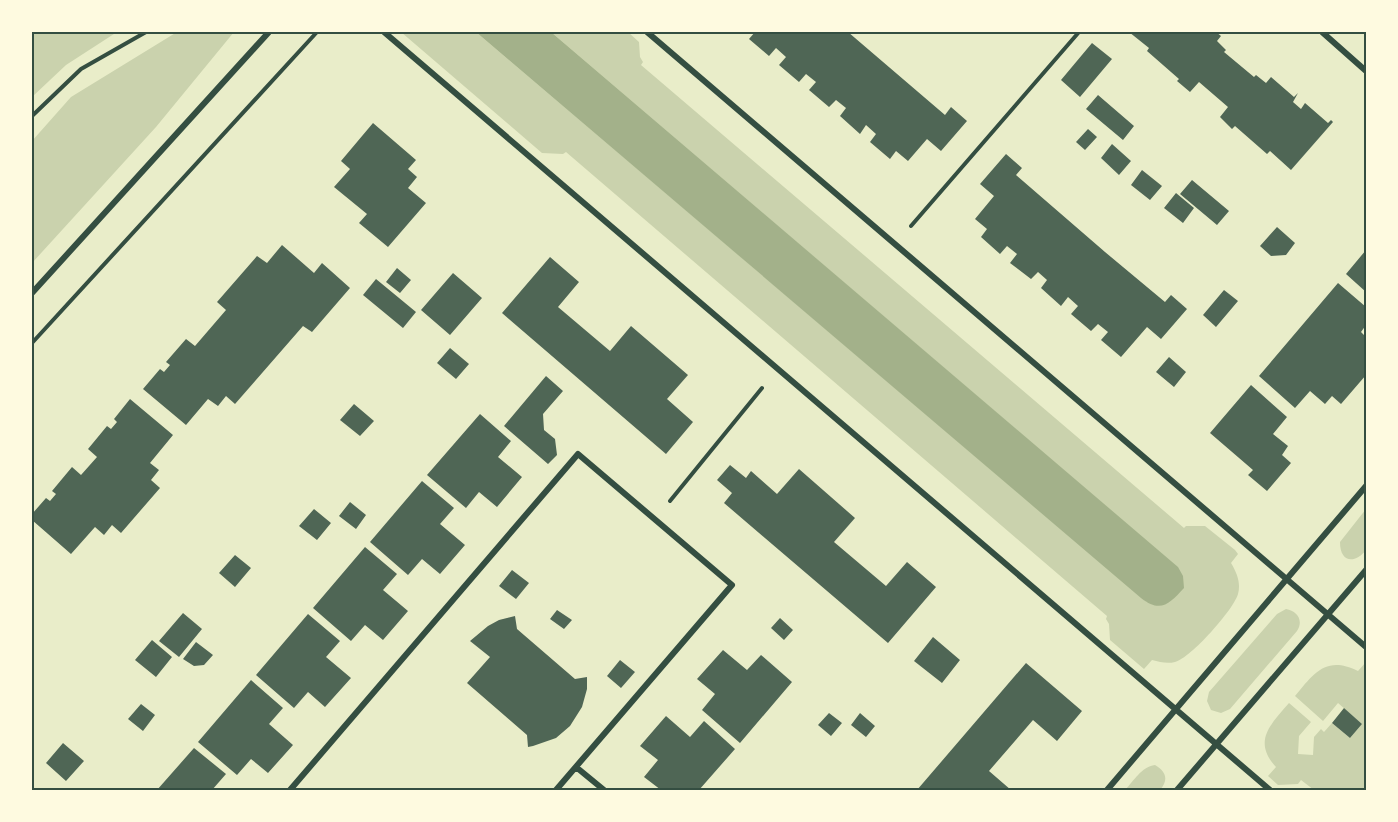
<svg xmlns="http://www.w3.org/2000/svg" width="1398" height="822" viewBox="0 0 1398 822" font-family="'Crimson Pro',serif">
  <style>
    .green { fill: #cad2ad }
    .water { fill: #a3b18a }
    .building { fill: #4f6655 }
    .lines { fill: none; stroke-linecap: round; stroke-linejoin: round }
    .path { stroke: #344e41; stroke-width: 4 }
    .minor { stroke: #344e41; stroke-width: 6 }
    .neatline { fill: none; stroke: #344e41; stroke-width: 2 }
  </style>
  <rect width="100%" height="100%" fill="#e9edc9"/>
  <path class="green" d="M32 32H117L66 65 32 97Z
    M177 32H234L156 127 32 263V141L71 97Z
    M401 32H476L1147 602 1177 567 551 32H628L639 42 640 57 643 62 641 65 1184 528 1186 526H1205L1235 550 1238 554 1231 563C1237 573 1241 583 1238 594 1234 609 1191 658 1175 662 1167 664 1160 662 1152 660L1144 669 1110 640 1109 624 1106 619 1107 616 566 152 563 154 542 153Z
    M1366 509V550C1355 564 1340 563 1340 542Z
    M1286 609C1297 611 1304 620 1297 631L1230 709 1221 713 1211 710 1207 701 1209 692 1277 614Z
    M1366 662 1365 790H1314L1301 780 1298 784 1278 785 1268 776 1276 767C1252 741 1271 724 1289 703L1311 722 1299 736 1298 754 1313 755 1314 737 1321 729 1324 732 1332 723 1350 738 1362 724 1338 703 1323 721 1295 696C1314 673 1326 655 1358 671Z
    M1155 765C1166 771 1169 780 1160 790H1125C1134 781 1141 767 1155 765Z"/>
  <path class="water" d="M476 32H551L1178 567 1183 576 1184 588C1170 603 1161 614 1141 598Z"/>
  <path class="building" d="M755 32H848L945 115 951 107 967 121 941 151 927 139 908 161 896 151 890 159 870 142 876 134 866 125 860 134 840 116 846 108 836 100 829 107 809 90 816 82 806 74 799 82 779 65 786 57 776 48 769 56 749 39Z
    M1129 32H1216L1221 36 1217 41 1226 50 1224 52 1254 77 1256 75 1266 83 1271 77 1294 97 1298 93 1293 102 1301 109 1305 103 1328 123 1331 120 1333 122 1291 170 1270 151 1267 154 1235 126 1232 129 1220 117 1228 107 1199 82 1190 92 1177 81 1179 79 1147 51 1149 48Z
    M1092 43 1112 59 1080 97 1061 80Z
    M1098 95 1134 126 1123 140 1086 109Z
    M373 123 416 160 408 169 417 177 408 188 426 203 388 247 359 223 367 214 334 187 350 169 341 161Z
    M1088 129 1097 137 1085 150 1076 142Z
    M1112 144 1131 161 1119 175 1101 158Z
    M1006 154 1022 168 1016 175 1105 252 1165 302 1171 295 1187 309 1161 339 1147 327 1121 357 1101 340 1108 332 1098 324 1091 331 1071 314 1078 306 1068 297 1061 306 1041 288 1047 280 1038 272 1031 279 1010 263 1017 254 1007 246 1000 254 981 237 987 229 975 219 994 196 980 184Z
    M1142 170 1162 186 1150 200 1131 185Z
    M1192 180 1229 211 1217 225 1180 194Z
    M1176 193 1194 208 1183 223 1164 208Z
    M1277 227 1295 243 1286 255 1271 256 1260 246Z
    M282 245 314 273 322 263 350 288 312 332 303 326 235 404 226 396 218 406 208 399 186 425 143 389 160 369 164 372 170 365 166 362 186 339 195 346 226 310 217 302 257 256 267 263Z
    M1366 250V292L1346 274Z
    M550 257 579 282 558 307 610 351 631 326 688 375 667 399 693 422 666 454 502 313Z
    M397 268 411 280 400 293 386 282Z
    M453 273 482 298 450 335 421 310Z
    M376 279 416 312 403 328 363 295Z
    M1338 283 1366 307V325L1361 332 1366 337V375L1341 404 1332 396 1325 404 1310 391 1295 408 1259 376Z
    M1224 290 1238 301 1216 327 1203 315Z
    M450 348 469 364 456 379 437 363Z
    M1169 357 1186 372 1174 387 1156 372Z
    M546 376 563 391 543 414 544 430 555 439 557 455 548 464 504 426Z
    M1251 385 1287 417 1273 434 1288 446 1282 455 1291 463 1267 491 1248 475 1253 470 1210 433Z
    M130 399 173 435 150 463 159 470 151 480 160 488 121 533 112 525 104 535 95 527 71 554 32 520V514L46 498 50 501 56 494 52 491 72 467 81 475 97 457 88 449 107 426 111 429 117 422 114 419Z
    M354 404 374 421 360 436 340 420Z
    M480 414 511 441 498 457 522 477 497 507 479 492 466 508 427 475Z
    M730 465 746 478 751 471 777 494 799 469 855 518 834 542 886 586 907 562 936 587 888 643 724 503 732 493 717 480Z
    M422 481 454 508 440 524 465 545 440 574 422 559 408 575 370 542Z
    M350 502 366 515 356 529 339 516Z
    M314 509 331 523 317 540 299 526Z
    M365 547 397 574 383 590 408 611 383 640 365 625 351 641 313 608Z
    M235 555 251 568 235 587 219 573Z
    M512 570 529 583 516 599 499 586Z
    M557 610 572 620 564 629 550 619Z
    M183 613 202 629 179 657 159 641Z
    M308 614 340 641 326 657 351 678 325 707 308 692 294 708 256 675Z
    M515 616 517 629 575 679 587 677V689L582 707 570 726 556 738 533 746 528 747 527 735 467 683 490 657 470 641 488 626 499 620Z
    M780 618 793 630 784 640 771 628Z
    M933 637 960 660 942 683 914 661Z
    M152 640 172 657 156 677 135 660Z
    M196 642 213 655 204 665 194 666 183 659Z
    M723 650 747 670 761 655 792 682 740 743 702 710 715 694 697 679Z
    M620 660 635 672 621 688 607 676Z
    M1026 663 1082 711 1057 741 1033 720 989 771 1011 790H917Z
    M251 680 283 708 269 724 293 745 268 773 251 759 237 775 198 742Z
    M141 704 155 715 143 731 128 719Z
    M1344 708 1362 724 1350 738 1332 723Z
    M829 713 842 723 831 736 818 725Z
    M860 713 875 726 866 737 851 725Z
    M666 716 690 737 704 721 735 749 699 790H661L644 777 658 760 640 746Z
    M63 743 84 761 66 781 46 763Z
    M194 748 226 774 212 790H157Z"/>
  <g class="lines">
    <path class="path" d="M32 116 81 69 146 32
      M911 226 1079 32
      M32 343 317 32
      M670 501 762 388"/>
    <path class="minor" d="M384 32 1270 790
      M647 32 1366 647
      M1322 32 1366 71
      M32 293 269 32
      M576 767 604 790
      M290 790 578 454 732 585 556 790
      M1107 790 1366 486
      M1177 790 1366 570"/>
  </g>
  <rect width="1398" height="822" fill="none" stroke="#fefae0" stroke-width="66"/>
  <rect x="33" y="33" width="1332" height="756" class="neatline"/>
</svg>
